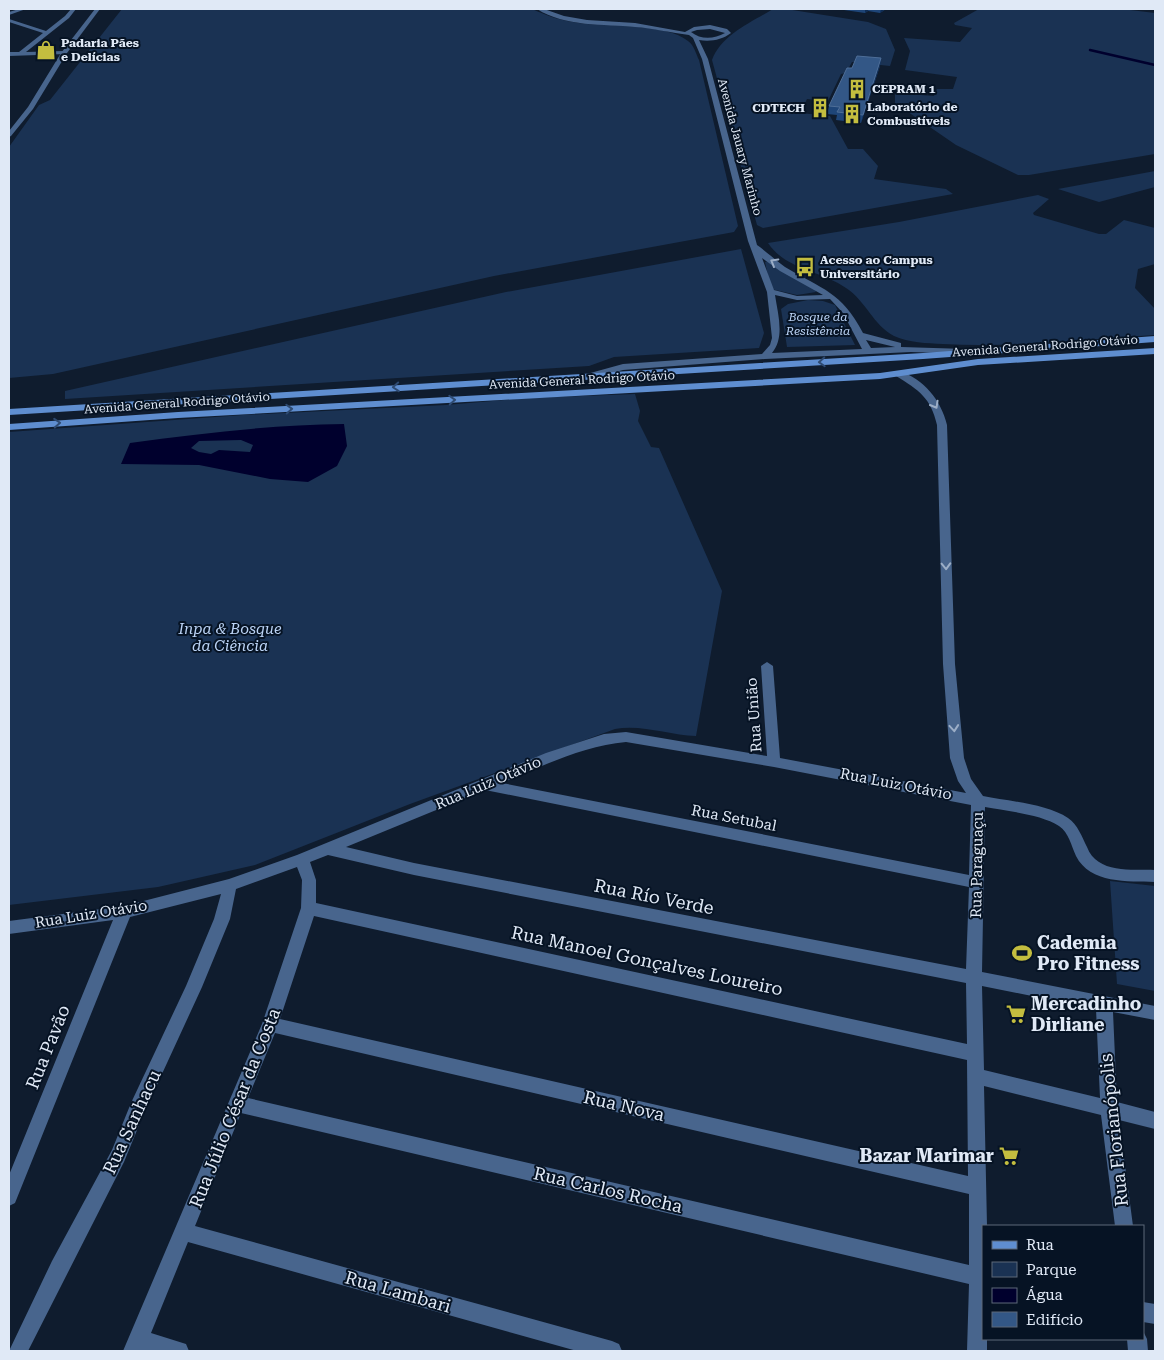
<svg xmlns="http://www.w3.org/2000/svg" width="1164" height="1360" viewBox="0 0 1164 1360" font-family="'Roboto Serif',serif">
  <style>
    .green { fill: #1a3253 }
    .water { fill: #00002d; fill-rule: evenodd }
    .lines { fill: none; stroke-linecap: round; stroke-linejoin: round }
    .stream { stroke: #00002d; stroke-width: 2.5 }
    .minor { fill: #48658d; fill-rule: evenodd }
    .tertiary { fill: #48658d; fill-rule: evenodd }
    .secondary { fill: #5f8ed0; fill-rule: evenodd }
    .wall { fill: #1e4578 }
    .shaded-wall { fill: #0f2d55 }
    .building { fill: #335786; stroke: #4e6e98 }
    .oneway { stroke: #9caec7 }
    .oneway2 { stroke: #2e4a71 }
    .labels { text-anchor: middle; stroke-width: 4; stroke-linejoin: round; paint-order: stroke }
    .far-poi-label { font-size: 12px; font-weight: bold; fill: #e0e9f6; stroke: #061324; text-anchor: start }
    .far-street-label { font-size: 12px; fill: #e0e9f6; stroke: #061324 }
    .far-park-label { font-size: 12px; font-style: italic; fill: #bbd3f5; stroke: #061324 }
    .park-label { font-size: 15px; font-style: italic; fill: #bbd3f5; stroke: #061324 }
    .street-label { font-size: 15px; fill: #e0e9f6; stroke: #061324 }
    .near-street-label { font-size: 18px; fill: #e0e9f6; stroke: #061324 }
    .near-poi-label { font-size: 18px; font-weight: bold; fill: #e0e9f6; stroke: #061324; text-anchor: start }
  </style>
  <rect width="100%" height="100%" fill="#0f1c2e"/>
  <path class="green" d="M122 9H532C547 16 563 21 579 23 607 27 667 23 688 41 694 45 696 54 699 60L738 226 734 232 494 276 53 374 9 378V147L39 105 50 100Z
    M773 9H786L868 22 886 29 895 50 890 66 852 62 846 73 841 74 828 101 807 99 800 113 830 116 848 149H863L878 166 874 179 946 189 953 194 763 228 757 225 712 60C721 35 752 22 773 9Z
    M979 9H1122L1155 13V154L1029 175H1018L956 145 895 103V93L934 96 937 89H953L957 77 905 70 910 51 904 38 960 42 972 28 955 25 954 23Z
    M1155 171V187L1099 202 1058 189Z
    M1038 195 1049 199 1033 213 1034 215 1099 234H1106L1124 220 1155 228V264L1138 269 1135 288 1155 309V335C1085 339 1013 348 943 344 927 343 909 343 894 336 873 325 866 301 846 288 822 271 786 270 768 243L899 222Z
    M741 249 764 333 759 348 614 357 589 366 65 399V391L506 292Z
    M769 261 814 288 816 292 797 295 771 289 765 262Z
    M808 300 823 301 835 305 855 345 787 347 781 309 788 304Z
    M635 394 640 411 638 421 651 447 659 448 722 591 696 736C669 735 641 724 615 729L410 804 255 865 158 887 9 905V432L243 415 446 405 529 398Z
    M1110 881 1155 886V991L1117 984Z"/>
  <path class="water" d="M344 424 347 446 337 466 308 482 270 479 199 465 121 464 130 443C202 433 272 425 344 424ZM241 440 253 445 250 452 219 450 211 454 199 452 191 448 199 441Z"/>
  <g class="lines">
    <path class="stream" d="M1090 50 1155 65"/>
    <path class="minor" d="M19 9H26L9 15V12Z
      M71 9H76L69 18 26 52 64 51 66 54 9 56V52H19L43 33 9 22V19L46 31 65 16Z
      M899 371C924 379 941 400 947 425L955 664 964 758 971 779 983 796C1008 801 1047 804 1068 818 1078 825 1082 837 1087 847 1097 874 1132 869 1155 870V882C1128 881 1090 884 1076 856 1071 845 1069 833 1059 826 1041 814 1006 811 985 807L982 972 1155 1006V1020L1113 1012 1117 1102 1155 1112V1129L1119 1120 1133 1226H1115L1101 1115 984 1086 987 1226H983V1339H987V1351H967L969 1284 241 1113 195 1226 612 1341 619 1344 622 1351H577L188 1242 151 1333 186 1344 189 1351H123L262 1024 301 908 302 880 297 867 236 889 230 919 202 987 144 1113 124 1162 28 1351H9L52 1261 112 1150 131 1103 186 986 214 919 221 894 130 917 15 1203 9 1206V1175L113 920 9 934V921L124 906 229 879 297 855 546 753 604 734 626 732 767 756 761 666 767 662 773 666 780 758 966 793 958 781 950 758 943 664 937 425C931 398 919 390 896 376L894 374ZM626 742 774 767 971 805 969 875 502 783C542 766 583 746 626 742ZM485 790 969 887 966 969 414 863 346 847ZM328 855 414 875 966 983 967 1044 316 903V880L310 862ZM314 916 967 1060 968 1176 280 1019ZM982 986 1096 1009 1100 1098 984 1070ZM275 1033 969 1194V1265L248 1098Z
      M1143 1302 1155 1304V1324L1143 1322Z
      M1143 1331 1147 1339 1148 1351H1128L1127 1339H1143Z"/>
    <path class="tertiary" d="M95 9H100L67 53 33 109 11 136 9 137V131L28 107 61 53Z
      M537 9H544L564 16 587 20 635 23 685 32 694 27 710 25 727 29 731 33C722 40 710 42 699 40L708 59 757 245C767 252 775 260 785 267 823 290 841 291 863 333L901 343V347L966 349 969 350V354L911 352 765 359 623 370 586 380 583 379V375L623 364 762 354 770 345 772 338 767 292 748 241 702 59 693 38 689 35C671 33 653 28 635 27 604 24 565 27 537 9ZM710 29 725 33C714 39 701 40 691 32L697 30ZM762 258 780 271 823 295 797 296 774 290ZM775 295 797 300 830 299 843 313 862 349 772 353C785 337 778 315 775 295ZM866 340 895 347H896L871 348Z"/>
    <path class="secondary" d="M1155 336V342L923 359 9 415V409L923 353Z
      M1155 348V354L978 365 880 379 178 418 9 430V424L178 412 880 373 978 359Z"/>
  </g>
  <path class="wall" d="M837 9H886L880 13 868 11 865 13Z
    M881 58 880 66 861 123 836 120 837 115 827 114 829 106 852 68Z"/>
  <path class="shaded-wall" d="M865 9H869L868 11 865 13Z
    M881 9H886L880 13Z
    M881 58 880 66 861 123 863 115Z"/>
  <path class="building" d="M857 56 881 58 863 115 837 112 840 107 829 106 847 68H852Z"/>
  <defs><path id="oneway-chevron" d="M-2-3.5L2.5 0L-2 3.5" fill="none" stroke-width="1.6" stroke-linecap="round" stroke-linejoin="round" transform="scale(1.25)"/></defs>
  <g class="oneway">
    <use href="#oneway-chevron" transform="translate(774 262) rotate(-150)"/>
    <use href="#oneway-chevron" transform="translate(935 405) rotate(60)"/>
    <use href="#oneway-chevron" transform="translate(946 566) rotate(88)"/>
    <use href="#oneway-chevron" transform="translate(954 728) rotate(85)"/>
  </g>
  <g class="oneway2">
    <use href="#oneway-chevron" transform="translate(822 362) rotate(177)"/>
    <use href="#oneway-chevron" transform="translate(396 387) rotate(176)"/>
    <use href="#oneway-chevron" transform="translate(452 400) rotate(-3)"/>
    <use href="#oneway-chevron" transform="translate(289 409) rotate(-3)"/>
    <use href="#oneway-chevron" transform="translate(57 423) rotate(-4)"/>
  </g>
  <defs>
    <symbol id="shop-bare" viewBox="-9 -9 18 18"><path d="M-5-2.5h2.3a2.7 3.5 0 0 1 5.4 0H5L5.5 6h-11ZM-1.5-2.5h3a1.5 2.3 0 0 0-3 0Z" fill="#c3bd3f" stroke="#061324" stroke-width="2.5" paint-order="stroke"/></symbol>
    <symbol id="building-bare" viewBox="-9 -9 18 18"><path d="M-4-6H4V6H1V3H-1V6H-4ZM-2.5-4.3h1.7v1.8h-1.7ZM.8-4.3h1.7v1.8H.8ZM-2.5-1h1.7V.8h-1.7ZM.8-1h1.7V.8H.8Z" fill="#c3bd3f" stroke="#061324" stroke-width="2.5" paint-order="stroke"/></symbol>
    <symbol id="bus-bare" viewBox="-9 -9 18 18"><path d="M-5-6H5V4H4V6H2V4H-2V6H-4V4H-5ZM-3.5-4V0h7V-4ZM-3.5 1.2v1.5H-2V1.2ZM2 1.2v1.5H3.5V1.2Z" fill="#c3bd3f" stroke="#061324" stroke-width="2.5" paint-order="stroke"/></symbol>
    <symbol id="stadium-bare" viewBox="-9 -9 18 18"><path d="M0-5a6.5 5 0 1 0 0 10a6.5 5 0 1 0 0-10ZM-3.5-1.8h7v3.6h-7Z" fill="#c3bd3f" stroke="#061324" stroke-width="2.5" paint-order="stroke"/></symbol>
    <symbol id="supermarket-bare" viewBox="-9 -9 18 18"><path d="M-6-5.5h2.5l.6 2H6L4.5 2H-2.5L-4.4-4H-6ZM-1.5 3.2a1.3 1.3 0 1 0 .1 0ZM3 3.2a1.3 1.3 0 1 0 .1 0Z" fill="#c3bd3f" stroke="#061324" stroke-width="2.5" paint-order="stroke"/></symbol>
  </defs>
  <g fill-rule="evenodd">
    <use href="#shop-bare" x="32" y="36" width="28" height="28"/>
    <use href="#building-bare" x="843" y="75" width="28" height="28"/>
    <use href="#building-bare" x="806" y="94" width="28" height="28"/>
    <use href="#building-bare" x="838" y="100" width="28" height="28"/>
    <use href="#bus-bare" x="791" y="253" width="28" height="28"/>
    <use href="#stadium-bare" x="1008" y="939" width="28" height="28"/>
    <use href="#supermarket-bare" x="1002" y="1000" width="28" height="28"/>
    <use href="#supermarket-bare" x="995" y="1142" width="28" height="28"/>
  </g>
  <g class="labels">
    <g class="far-poi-label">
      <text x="61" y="47">Padaria Pães<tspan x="61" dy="14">e Delícias</tspan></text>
      <text x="872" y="93">CEPRAM 1</text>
      <text x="867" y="111">Laboratório de<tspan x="867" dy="14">Combustíveis</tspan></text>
      <text x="805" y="112" text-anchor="end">CDTECH</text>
      <text x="820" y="264">Acesso ao Campus<tspan x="820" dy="14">Universitário</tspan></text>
    </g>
    <g class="far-street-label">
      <text transform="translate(740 147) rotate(75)" y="4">Avenida Jauary Marinho</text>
      <text transform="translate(1045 346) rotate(-4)" y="4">Avenida General Rodrigo Otávio</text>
      <text transform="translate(582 380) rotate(-3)" y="4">Avenida General Rodrigo Otávio</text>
      <text transform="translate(177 403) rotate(-4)" y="4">Avenida General Rodrigo Otávio</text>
    </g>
    <g class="far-park-label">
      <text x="818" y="321">Bosque da<tspan x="818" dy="14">Resistência</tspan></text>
    </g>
    <g class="park-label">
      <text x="230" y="634">Inpa &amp; Bosque<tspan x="230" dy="17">da Ciência</tspan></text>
    </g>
    <g class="street-label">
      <text transform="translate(754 715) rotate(-94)" y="5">Rua União</text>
      <text transform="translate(488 783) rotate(-23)" y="5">Rua Luiz Otávio</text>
      <text transform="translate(896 784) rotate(11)" y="5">Rua Luiz Otávio</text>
      <text transform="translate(734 818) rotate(11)" y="5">Rua Setubal</text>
      <text transform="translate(977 865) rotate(-89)" y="5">Rua Paraguaçu</text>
      <text transform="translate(91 914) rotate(-9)" y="5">Rua Luiz Otávio</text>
    </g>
    <g class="near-street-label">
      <text transform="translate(654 897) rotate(11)" y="6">Rua Río Verde</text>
      <text transform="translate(647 961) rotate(12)" y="6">Rua Manoel Gonçalves Loureiro</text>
      <text transform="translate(48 1047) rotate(-68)" y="6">Rua Pavão</text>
      <text transform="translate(624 1106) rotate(13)" y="6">Rua Nova</text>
      <text transform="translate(235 1108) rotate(-68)" y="6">Rua Júlio César da Costa</text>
      <text transform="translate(132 1122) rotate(-65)" y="6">Rua Sanhacu</text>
      <text transform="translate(1114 1130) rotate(-96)" y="6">Rua Florianópolis</text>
      <text transform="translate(608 1190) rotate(13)" y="6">Rua Carlos Rocha</text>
      <text transform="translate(398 1292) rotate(16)" y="6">Rua Lambari</text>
    </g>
    <g class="near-poi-label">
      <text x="1037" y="949">Cademia<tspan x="1037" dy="21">Pro Fitness</tspan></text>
      <text x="1031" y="1010">Mercadinho<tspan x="1031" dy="21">Dirliane</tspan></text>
      <text x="994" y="1162" text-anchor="end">Bazar Marimar</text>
    </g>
  </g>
  <rect width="1164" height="1360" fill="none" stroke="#e0e9f6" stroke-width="20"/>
  <rect x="982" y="1225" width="162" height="115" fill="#061324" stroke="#5d6978"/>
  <rect x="992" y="1241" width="25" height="8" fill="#5f8ed0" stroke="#5d6978"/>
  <text x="1026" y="1250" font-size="15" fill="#e0e9f6">Rua</text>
  <rect x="992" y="1262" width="25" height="15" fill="#1a3253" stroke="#5d6978"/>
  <text x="1026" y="1275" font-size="15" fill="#e0e9f6">Parque</text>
  <rect x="992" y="1288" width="25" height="15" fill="#00002d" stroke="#5d6978"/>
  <text x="1026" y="1300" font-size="15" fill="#e0e9f6">Água</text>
  <rect x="992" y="1312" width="25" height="15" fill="#335786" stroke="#5d6978"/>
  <text x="1026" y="1325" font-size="15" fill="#e0e9f6">Edifício</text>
</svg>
